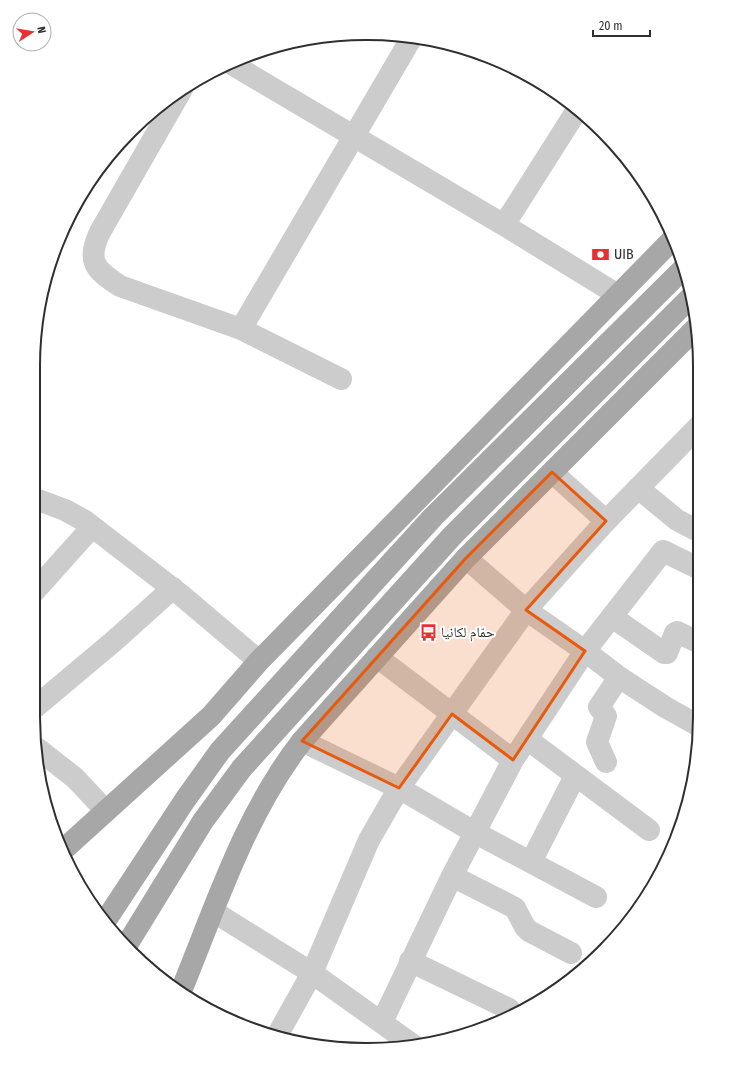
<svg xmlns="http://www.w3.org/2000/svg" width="733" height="1083" viewBox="0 0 733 1083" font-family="'Fira Sans Condensed','Noto Naskh Arabic',sans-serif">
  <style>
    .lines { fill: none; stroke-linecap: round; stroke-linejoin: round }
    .minor { stroke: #ccc; stroke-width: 22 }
    .major { stroke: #a7a7a7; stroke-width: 22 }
    .marked { fill: #e8590c; fill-opacity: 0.2; stroke: #e8590c; stroke-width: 3; stroke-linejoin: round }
    .labels { text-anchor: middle; stroke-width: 4; stroke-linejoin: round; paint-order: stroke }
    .poi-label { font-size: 14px; fill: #2f2f2f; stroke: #fff; text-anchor: start }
    .rim { fill: none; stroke: #2f2f2f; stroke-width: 2 }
  </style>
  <rect width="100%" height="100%" fill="#fff"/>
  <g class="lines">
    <path class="minor" d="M230 63 504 225 618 295
      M182 89 100 232C86 261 95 270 120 286L241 329
      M504 225 577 110
      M341 379 241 329 412 37
      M552 472 606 521
      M638 488 677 520 700 532
      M33 498 65 510 85 521 181 595 259 661
      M466 558 526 610 585 651 619 677 665 707 699 726
      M33 593 92 527
      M612 617 664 653H667L675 633 677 632 700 643
      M377 657 513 760
      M33 709 114 641 173 588
      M527 739 649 830
      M302 741 399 788 474 832 596 897
      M38 749 75 778 106 811
      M606 762 597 742 606 716 599 707 619 677
      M531 862 575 776
      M452 876 515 908 525 927 529 931 571 953
      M214 912 312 973 413 1045
      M410 961 509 1009
      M382 1022 452 876 513 760 585 651 663 551 700 569
      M278 1034 312 973 369 840 399 788 526 610 606 521 700 425"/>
    <path class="major" d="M63 850 211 716 259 661 674 238
      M106 920 185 800 220 751 433 517 684 268
      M128 943 203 821 242 768 453 535 692 296
      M181 991C216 906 245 814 302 741L466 558 696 328"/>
  </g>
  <path class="marked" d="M552 472 606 521 526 610 585 651 513 760 452 714 399 788 302 741 466 558Z"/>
  <defs>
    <symbol id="bank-bare" viewBox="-9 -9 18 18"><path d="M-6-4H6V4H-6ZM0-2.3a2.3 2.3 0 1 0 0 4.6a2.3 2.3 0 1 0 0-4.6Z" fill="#ea2e31" stroke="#fff" stroke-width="2.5" paint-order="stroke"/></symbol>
    <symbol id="bus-bare" viewBox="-9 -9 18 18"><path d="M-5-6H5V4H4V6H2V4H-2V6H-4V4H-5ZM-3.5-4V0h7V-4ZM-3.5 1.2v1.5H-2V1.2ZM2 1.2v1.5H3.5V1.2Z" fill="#ea2e31" stroke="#fff" stroke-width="2.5" paint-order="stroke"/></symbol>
  </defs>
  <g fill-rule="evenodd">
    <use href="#bank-bare" x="588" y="242" width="25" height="25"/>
    <use href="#bus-bare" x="416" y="620" width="25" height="25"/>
  </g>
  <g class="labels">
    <g class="poi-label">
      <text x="614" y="259">UIB</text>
      <text x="441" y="637">حمّام لكانيا</text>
    </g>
  </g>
  <path d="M0 0H733V1083H0ZM366 40H367A326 326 0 0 1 693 366V717A326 326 0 0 1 367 1043H366A326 326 0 0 1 40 717V366A326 326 0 0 1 366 40Z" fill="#fff" fill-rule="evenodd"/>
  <path class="rim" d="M366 40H367A326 326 0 0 1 693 366V717A326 326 0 0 1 367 1043H366A326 326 0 0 1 40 717V366A326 326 0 0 1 366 40Z"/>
  <g transform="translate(32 32) rotate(78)"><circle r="19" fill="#ffffff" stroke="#acacac"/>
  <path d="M0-3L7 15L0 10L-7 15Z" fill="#ea2e31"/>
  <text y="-6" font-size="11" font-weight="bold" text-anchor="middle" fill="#2f2f2f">N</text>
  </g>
  <path d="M593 30v6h57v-6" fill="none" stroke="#2f2f2f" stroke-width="2"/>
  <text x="599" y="30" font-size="12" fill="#2f2f2f" stroke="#ffffff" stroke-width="3" paint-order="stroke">20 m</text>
</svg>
